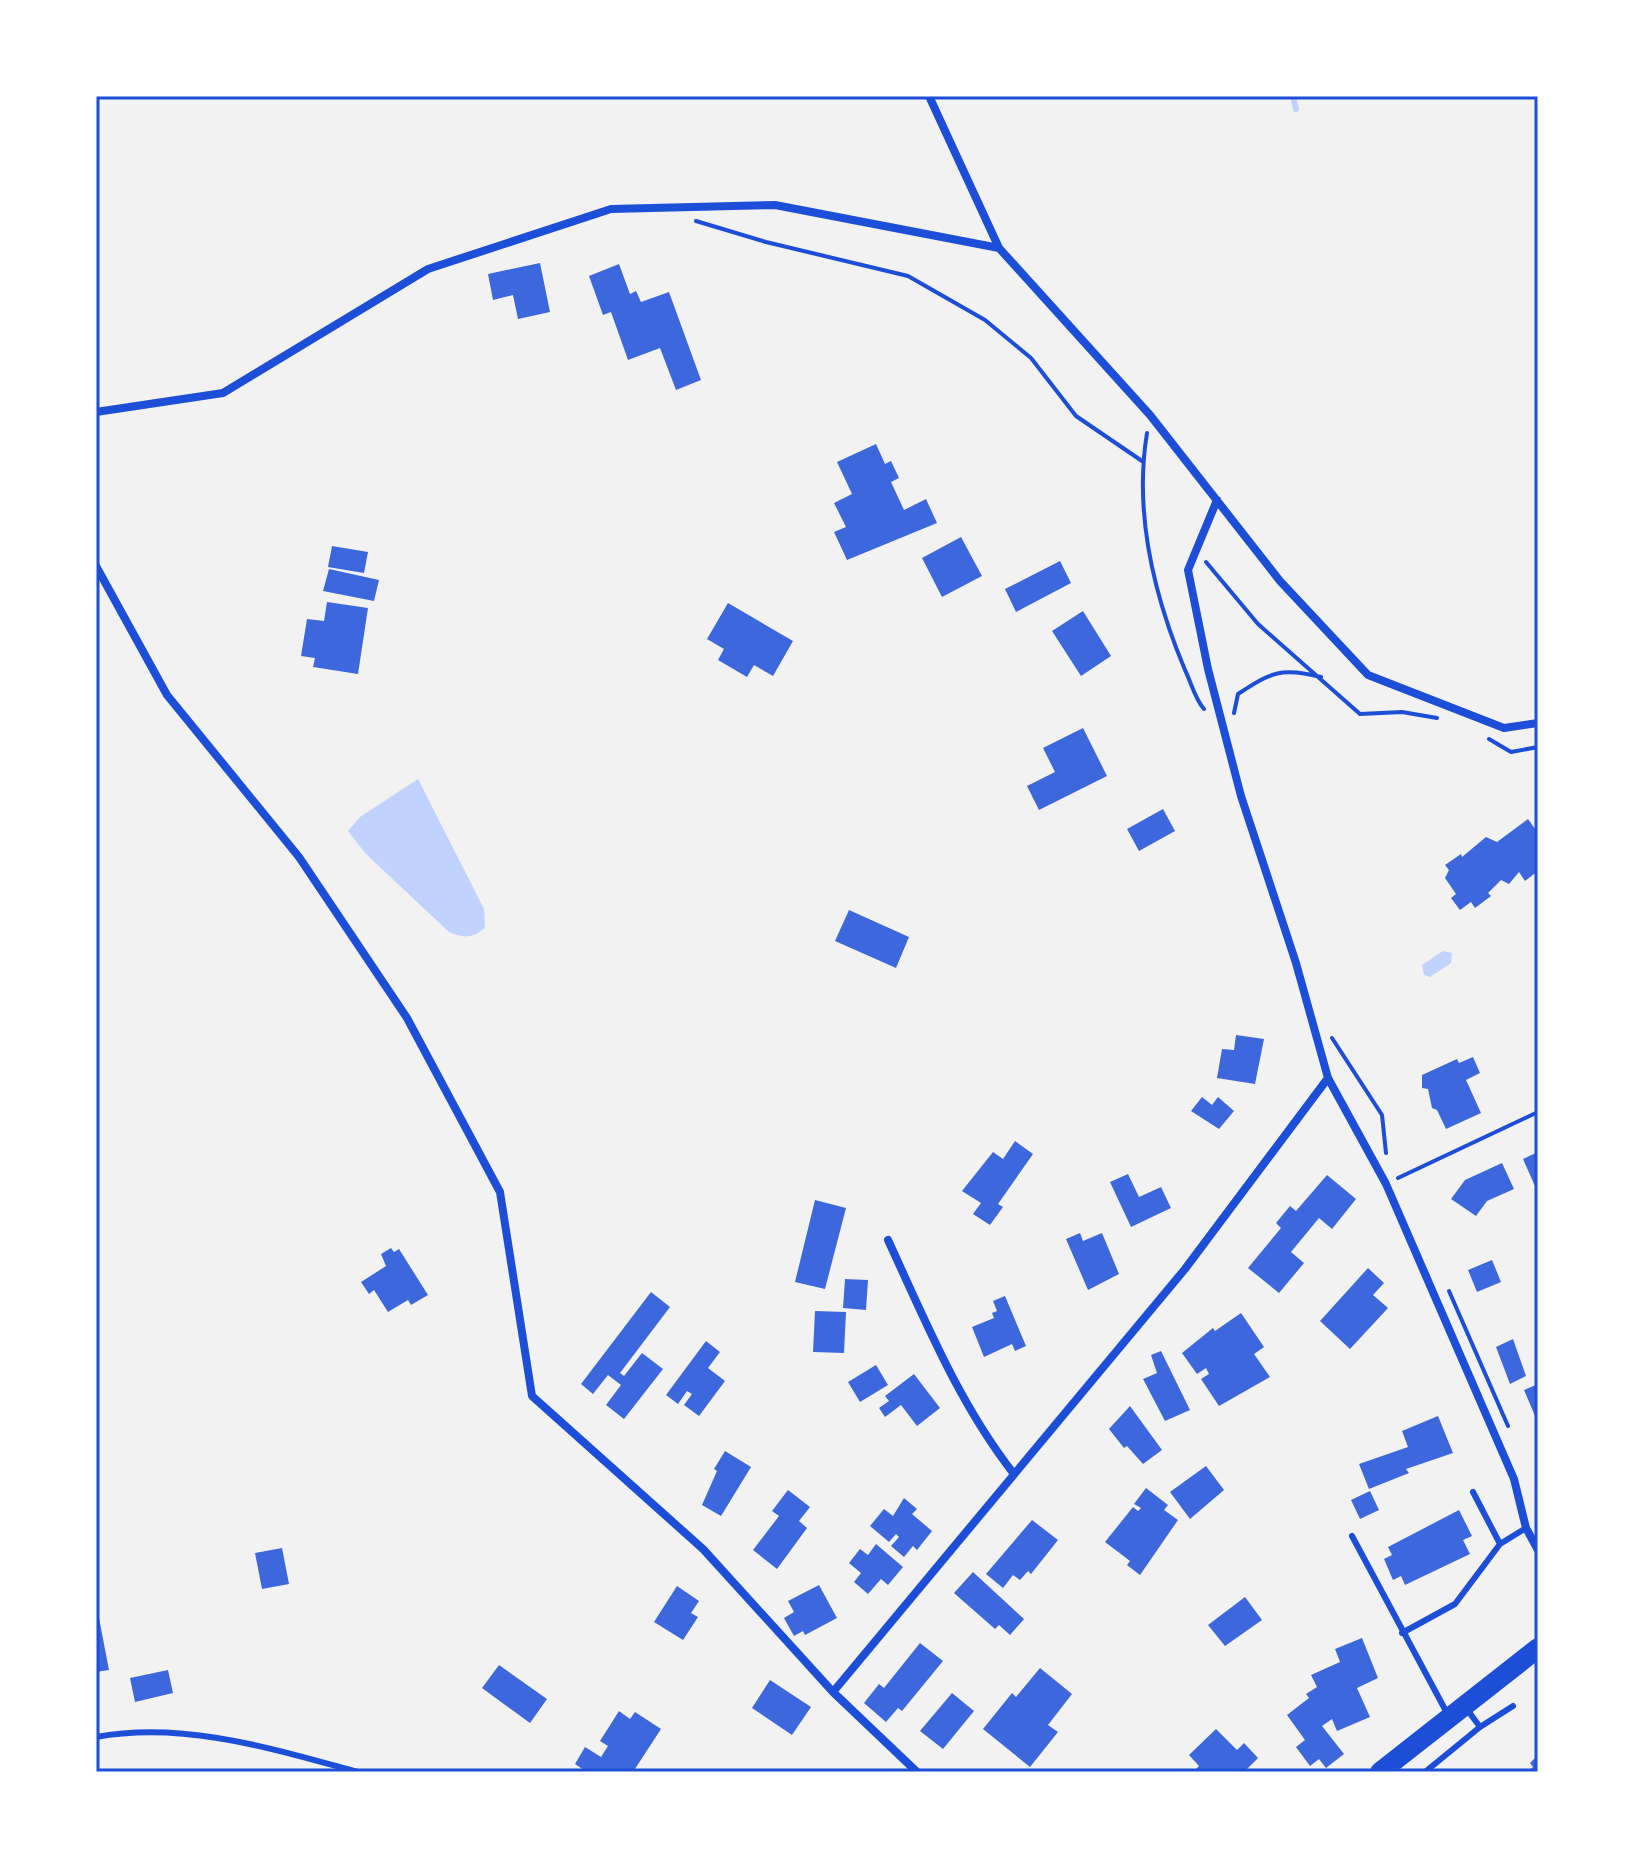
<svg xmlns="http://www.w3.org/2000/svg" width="1634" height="1868" viewBox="0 0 1634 1868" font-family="'DM Sans',sans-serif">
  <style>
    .water { fill: #bfd3fe }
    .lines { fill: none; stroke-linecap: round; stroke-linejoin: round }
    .stream { stroke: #bfd3fe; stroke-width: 6 }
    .building { fill: #3d67dc }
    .path { stroke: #1d4ed8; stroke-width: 4 }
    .service { stroke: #1d4ed8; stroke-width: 6 }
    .minor { stroke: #1d4ed8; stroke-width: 8 }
    .primary { stroke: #1d4ed8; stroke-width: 20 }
    .neatline { fill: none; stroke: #1d4ed8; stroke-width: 3 }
  </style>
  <rect width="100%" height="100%" fill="#f2f2f2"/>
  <path class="water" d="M418 779 484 909 485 928C472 939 463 938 449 932L366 854 348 831 360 817Z
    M1443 951 1452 953 1451 963 1430 977 1424 975 1422 965Z"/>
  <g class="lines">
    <path class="stream" d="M1293 96 1296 109"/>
  </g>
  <path class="building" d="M540 263 550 312 518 319 513 295 493 300 488 274Z
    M619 264 630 294 636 291 641 302 669 292 701 380 676 390 660 348 628 360 611 312 603 315 589 276Z
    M876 444 885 464 891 461 899 478 891 482 904 510 926 499 937 523 847 560 834 532 846 527 834 503 852 494 837 462Z
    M961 537 982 576 942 597 922 558Z
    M332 546 368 552 364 573 328 567Z
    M1060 561 1071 583 1016 612 1005 589Z
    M329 569 379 580 374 601 323 591Z
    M327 602 368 608 358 674 313 667 315 658 301 656 307 619 324 621Z
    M728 603 793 641 773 676 754 665 747 677 718 660 724 649 707 639Z
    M1083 611 1111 656 1081 676 1052 631Z
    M1083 728 1107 776 1039 810 1027 786 1055 772 1043 748Z
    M1163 809 1175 831 1139 851 1127 829Z
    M1528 819 1538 833V871L1525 881 1519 872 1509 884 1501 880 1488 893 1491 896 1475 908 1471 902 1460 910 1451 898 1456 894 1445 878 1449 870 1445 865 1461 854 1462 857 1486 837 1497 842Z
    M849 910 909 937 896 968 835 941Z
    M1236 1035 1264 1039 1255 1084 1217 1078 1222 1049 1234 1050Z
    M1473 1057 1480 1073 1466 1080 1481 1113 1446 1129 1437 1110 1432 1108 1428 1089 1422 1088V1075L1457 1059 1459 1063Z
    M1202 1097 1212 1105 1218 1097 1234 1111 1219 1129 1191 1111Z
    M1015 1141 1033 1154 998 1204 1003 1207 990 1225 973 1214 981 1203 962 1191 993 1152 1003 1159Z
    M1538 1152V1193L1523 1159Z
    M1502 1163 1514 1189 1487 1201 1476 1216 1451 1199 1465 1180Z
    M1128 1174 1139 1197 1161 1187 1171 1208 1131 1227 1110 1182Z
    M1327 1175 1356 1199 1332 1229 1319 1218 1291 1252 1304 1263 1279 1293 1248 1268 1281 1228 1276 1223 1290 1206 1296 1211Z
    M815 1200 846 1208 825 1289 795 1282Z
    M1080 1233 1083 1241 1102 1233 1119 1274 1088 1290 1066 1239Z
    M391 1248 394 1252 399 1249 428 1295 411 1305 408 1300 388 1312 374 1290 369 1294 361 1282 386 1266 381 1254Z
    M1492 1260 1501 1282 1477 1292 1468 1270Z
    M1368 1268 1384 1283 1373 1295 1388 1308 1350 1349 1320 1321Z
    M845 1279 868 1280 866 1310 843 1308Z
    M651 1292 670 1307 620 1373 624 1376 642 1353 663 1369 624 1419 606 1405 621 1385 608 1375 593 1394 581 1384Z
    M1005 1296 1026 1346 1015 1351 1012 1344 984 1357 972 1327 994 1318 992 1313 997 1311 993 1301Z
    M815 1311 846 1312 844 1353 813 1352Z
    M1241 1313 1264 1347 1254 1354 1270 1377 1219 1406 1201 1379 1209 1374 1206 1368 1197 1374 1182 1353 1213 1328 1215 1331Z
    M1513 1339 1526 1376 1510 1384 1496 1347Z
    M706 1341 720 1352 708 1368 725 1381 699 1416 684 1405 692 1394 687 1391 678 1404 666 1395Z
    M1161 1351 1190 1410 1165 1421 1143 1379 1157 1373 1151 1355Z
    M876 1365 888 1385 860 1402 848 1382Z
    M914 1374 940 1408 917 1426 901 1405 885 1417 879 1408 889 1401 885 1396Z
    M1538 1384V1423L1524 1390Z
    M1130 1406 1162 1450 1143 1464 1127 1446 1124 1448 1109 1429Z
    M1438 1416 1453 1453 1406 1469 1409 1473 1369 1489 1359 1464 1408 1447 1402 1431Z
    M725 1451 751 1467 721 1516 702 1505 717 1471 714 1469Z
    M1206 1466 1224 1490 1190 1519 1170 1492Z
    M1146 1488 1168 1505 1164 1510 1178 1520 1140 1575 1127 1565 1130 1561 1105 1542 1133 1507 1138 1511 1141 1508 1134 1504Z
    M788 1490 810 1507 799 1521 807 1528 777 1569 753 1550 779 1516 772 1511Z
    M1370 1491 1379 1510 1360 1519 1351 1500Z
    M904 1498 917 1509 912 1514 932 1531 917 1550 913 1546 904 1557 891 1546 899 1537 896 1534 889 1542 870 1526 884 1509 893 1516Z
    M1459 1510 1472 1536 1463 1540 1470 1554 1405 1585 1401 1576 1393 1580 1384 1559 1392 1555 1388 1547Z
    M1032 1520 1058 1540 1031 1574 1028 1571 1020 1580 1013 1575 1003 1588 986 1574Z
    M876 1544 903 1567 888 1585 881 1579 868 1594 854 1582 861 1573 849 1563 860 1549 868 1555Z
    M282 1548 289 1584 262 1589 255 1553Z
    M973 1572 1024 1619 1010 1635 999 1625 995 1629 954 1593Z
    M819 1585 837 1618 805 1635 803 1631 794 1636 784 1618 794 1612 788 1601Z
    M677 1586 699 1601 691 1613 698 1617 683 1640 654 1622Z
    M1245 1597 1262 1620 1225 1646 1208 1625Z
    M99 1618 109 1670 96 1672V1619Z
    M1362 1638 1378 1678 1357 1688 1370 1717 1337 1731 1332 1719 1322 1726 1344 1754 1326 1768 1319 1759 1310 1766 1296 1747 1305 1740 1287 1715 1309 1698 1306 1694 1317 1687 1311 1675 1340 1662 1335 1649Z
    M920 1643 943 1661 902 1711 898 1708 886 1722 864 1703 879 1684 884 1688Z
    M499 1665 547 1699 530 1723 482 1688Z
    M1040 1668 1072 1694 1048 1725 1058 1732 1030 1767 983 1729 1012 1693 1016 1697Z
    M168 1670 173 1693 135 1702 130 1678Z
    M770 1680 811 1707 792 1735 752 1708Z
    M952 1693 974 1711 943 1749 920 1731Z
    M619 1711 630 1719 635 1712 661 1729 633 1772H587L575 1764 585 1747 601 1757 608 1746 600 1741Z
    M1216 1729 1237 1750 1244 1743 1258 1758 1244 1772H1193L1199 1766 1189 1755Z
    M1538 1755V1772H1527L1533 1767 1530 1763Z"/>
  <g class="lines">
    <path class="path" d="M696 221 766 242 908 276 985 320 1031 358 1076 416 1142 461
      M1147 433C1134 512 1154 596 1185 670 1191 682 1195 699 1204 709
      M1206 562 1258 624 1360 714 1402 712 1437 718
      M1234 713 1238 694C1271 672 1282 667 1321 677
      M1489 739 1511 752 1538 747
      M1332 1038 1382 1115 1386 1153
      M1398 1178 1538 1112
      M1449 1291 1508 1426"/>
    <path class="service" d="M1352 1536 1447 1713
      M1500 1544 1526 1528
      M1402 1633 1455 1604 1500 1544 1473 1492
      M1466 1708 1480 1727
      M96 1737C185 1721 273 1749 358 1772
      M1425 1772 1480 1727 1513 1706"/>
    <path class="minor" d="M929 96 999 248
      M96 412 223 393 428 269 611 209 775 205 999 248 1150 415 1280 581 1368 675 1504 728 1538 723
      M1217 500 1188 570 1208 669 1241 796 1296 963 1328 1078 1386 1184 1514 1479 1526 1528 1538 1550
      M96 566 167 695 299 857 407 1018 500 1192 532 1396 703 1549 833 1692 917 1772
      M888 1240C925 1320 959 1404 1014 1474
      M833 1692 1185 1269 1328 1078"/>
    <path class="primary" d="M1380 1772 1538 1648"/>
  </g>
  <rect width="1634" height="1868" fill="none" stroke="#ffffff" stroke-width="196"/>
  <rect x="98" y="98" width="1438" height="1672" class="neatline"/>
</svg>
